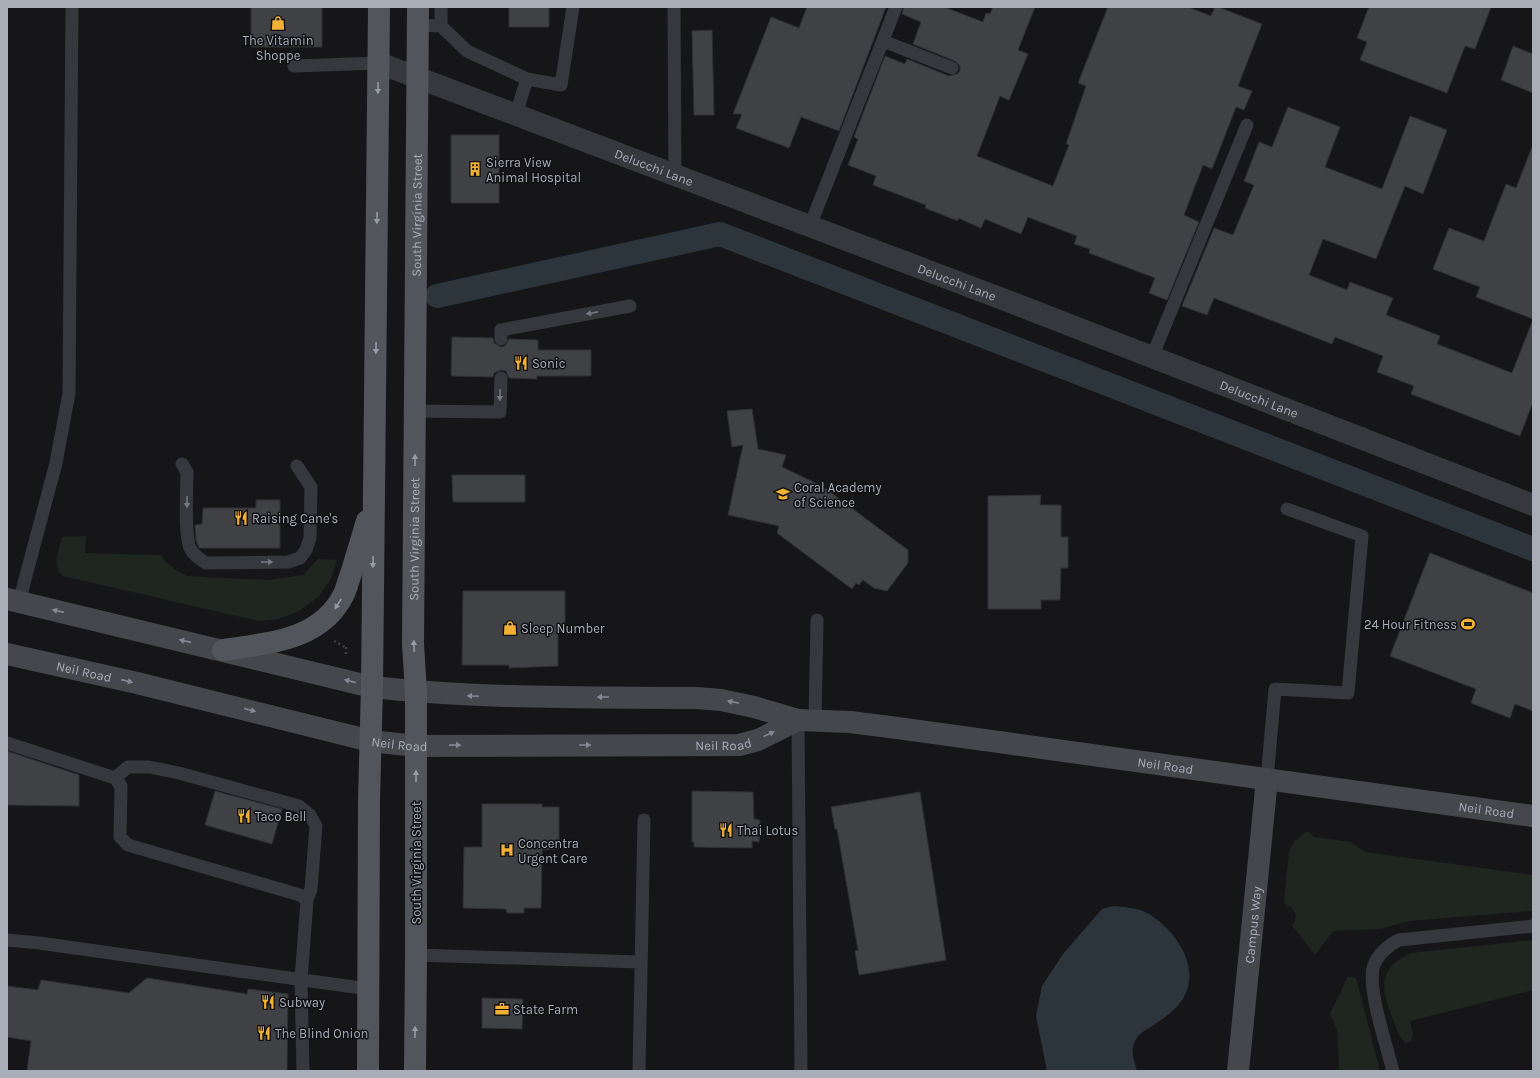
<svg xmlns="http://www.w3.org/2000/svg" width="1540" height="1078" viewBox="0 0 1540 1078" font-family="Karla,sans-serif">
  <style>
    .green { fill: #1e261f }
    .water { fill: #2c353c }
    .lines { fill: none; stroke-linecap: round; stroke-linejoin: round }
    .canal { stroke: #2c353c; stroke-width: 24 }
    .building { fill: #404145; stroke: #303034 }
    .path { stroke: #3d3f44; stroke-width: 2.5; stroke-dasharray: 2 3; stroke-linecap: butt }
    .lane { stroke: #37383d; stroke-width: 13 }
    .street { stroke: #37383d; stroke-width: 22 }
    .secondary { stroke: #45474d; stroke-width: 22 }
    .primary { stroke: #53555c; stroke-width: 22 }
    .oneway { fill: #979ba6 }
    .oneway2 { fill: #757881 }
    .oneway3 { fill: #858993 }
    .labels { text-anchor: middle; stroke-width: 3; stroke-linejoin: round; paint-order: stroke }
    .poi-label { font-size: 13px; fill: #a8adb8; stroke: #111113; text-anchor: start }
    .street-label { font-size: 13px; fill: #a8adb8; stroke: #111113 }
  </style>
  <rect width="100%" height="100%" fill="#161618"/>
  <path class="green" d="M86 536 85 553 161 555 165 561 174 569 187 576 268 580 303 575 318 559 337 560 331 579 319 596 301 610 279 619 258 621 63 576C51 566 59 550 62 537Z
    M1307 831 1314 837 1351 842 1365 852 1533 875V911L1409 921 1380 929 1333 931 1315 955 1292 925 1295 921 1296 914 1291 907 1284 903 1289 851 1295 840Z
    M1533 940V990L1410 1021 1413 1034 1411 1042 1405 1043 1399 1035C1387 1002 1368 972 1411 953Z
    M1348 976 1356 978 1380 1071H1339L1337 1029 1330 1014Z"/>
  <path class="water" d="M1114 906C1126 907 1139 908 1149 914 1175 930 1201 966 1184 997 1179 1007 1167 1016 1158 1022 1149 1029 1140 1031 1135 1041 1130 1051 1134 1061 1137 1071H1047L1036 1016 1042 986 1063 954 1102 909Z"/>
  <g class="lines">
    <path class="canal" d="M437 296 720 234 1533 549"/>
  </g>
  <path class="building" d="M251 7H322V47H251Z
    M509 7H549V27H509Z
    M807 7H886L839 131 801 117 789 148 736 128 742 114H733L771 17 799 28Z
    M904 7H944L983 22 986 13 990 14 993 7H1035L1018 50 1028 54 1009 100 1000 96 977 156 1053 186 1069 145 1066 144 1086 86 1078 83 1108 7H1188L1211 16 1215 7H1218L1262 24 1238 86 1252 91 1244 110 1236 107 1212 169 1203 165 1184 215 1199 222 1167 300 1149 293 1155 278 1089 253 1090 249 1074 244 1077 236 1028 217 1021 234 985 219 981 228 958 218V221L925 208 926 205 873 185 876 176 848 165 858 139 854 137 885 56 905 64 907 59 949 76 957 74 960 71V66L955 61 913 44 921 22 902 14Z
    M1369 7H1491L1475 49 1465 46 1447 93 1360 60 1367 42 1357 38Z
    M712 30 714 115H694L692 31Z
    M1513 46 1533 54V93L1501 80Z
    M1288 107 1340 127 1325 167 1382 189 1410 116 1447 130 1423 194 1405 186 1376 259 1323 239 1309 275 1347 290 1350 282 1393 298 1386 315 1440 336 1437 344 1512 373 1532 322H1533V402L1520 436 1411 394 1414 386 1377 372 1383 356 1335 337 1332 344 1214 298 1207 315 1182 306 1214 228 1233 235 1254 185 1244 181 1259 142 1272 147Z
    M451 135H499V203H451Z
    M1532 147H1533V319L1476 297 1480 287 1433 269 1449 228 1484 241 1506 184 1516 188Z
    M452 337 493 338 494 343 501 347 505 346 509 339 538 340V350H591V376H537V379L509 378 506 371 501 370 494 373 493 377 451 376Z
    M752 409 758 449 786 455 782 467 822 486 908 550V563L887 591 874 588 863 580 859 585 856 583 852 589 777 533 779 526 728 515 743 445 732 447 727 411Z
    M452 475H525V502H453Z
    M1041 495 1040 505H1061V537H1068V568H1061L1060 600H1041V609H988V496Z
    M256 500H280V548H199L196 540 195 525 202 524 203 508H256Z
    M1430 553 1533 593V711L1515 704 1510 718 1471 703 1476 689 1390 656Z
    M463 591H565V626H560V631L558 630V666L509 668V665H462Z
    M7 751 79 775V806L7 805Z
    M215 791 282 809 272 844 205 825Z
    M692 791 753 792 754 819 760 820 759 842 752 841V848L694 847V842H692Z
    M920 792 946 960 859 975 855 951 858 950 837 829H835L831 807Z
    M482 804H542V807H559V849L542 850 541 908H524V913H507L506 909 463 908 464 847H482Z
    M147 978 247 994 248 989 288 994 287 1071H27L31 1041 7 1037V986L38 990 41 980 129 993Z
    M482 998 523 999 522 1029 482 1028Z"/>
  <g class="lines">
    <path class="path" d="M334 641 345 647
      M346 647V657"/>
    <path class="lane" d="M674 7 675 175
      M418 25 441 26 467 51 527 79
      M441 26V7
      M883 41 952 68
      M294 66 379 63
      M516 114 527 79 561 85 573 7
      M810 226 896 7
      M501 339V330L630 306
      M1152 357 1247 125
      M415 411 500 412 501 378
      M182 464 187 472C187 490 184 533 190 548 193 555 200 559 206 563L288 562 300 558 306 550 310 538 311 487 297 466
      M19 602 56 463 69 393 72 7
      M798 720 801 1071
      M815 721 817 620
      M7 743 115 778 121 786 120 837 128 845 300 895 307 900 301 980 303 1071
      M115 778 128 767H149L179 773 299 806 310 815 316 826 311 889 307 900
      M1267 779 1275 689 1348 693 1362 536 1287 509
      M7 940 39 943 368 989
      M416 955 641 962
      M639 1071 644 820
      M1393 1071C1387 1047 1368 991 1373 968 1376 956 1388 945 1399 940L1533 926"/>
    <path class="street" id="s1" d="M379 63 1013 303 1533 505"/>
    <g class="secondary">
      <path id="s2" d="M7 599 372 687C480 699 588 697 697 698L721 700 754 707 798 720 850 722 890 727 1533 816"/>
      <path id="s3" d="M7 654 137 683 371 741 416 746 739 745 758 740 798 720"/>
      <path id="s4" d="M1238 1071 1267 779"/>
    </g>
    <g class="primary">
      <path d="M223 650C268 643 321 641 344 594 347 587 349 578 352 571 357 554 362 538 367 521"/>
      <path d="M368 1071 369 800 372 687 379 7"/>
      <path id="s5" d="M415 1071 416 955V692L413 644 418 7"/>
    </g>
  </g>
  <defs><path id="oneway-solid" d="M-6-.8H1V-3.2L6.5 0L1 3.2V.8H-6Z"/></defs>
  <g class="oneway">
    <use href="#oneway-solid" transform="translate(378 88) rotate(91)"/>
    <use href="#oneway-solid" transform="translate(377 218) rotate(91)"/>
    <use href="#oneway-solid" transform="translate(376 348) rotate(91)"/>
    <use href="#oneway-solid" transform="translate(415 460) rotate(-90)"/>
    <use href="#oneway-solid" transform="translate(373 562) rotate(91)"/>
    <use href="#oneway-solid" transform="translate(338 604) rotate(122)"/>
    <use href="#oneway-solid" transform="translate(414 646) rotate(-92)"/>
    <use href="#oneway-solid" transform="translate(416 776) rotate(-90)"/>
    <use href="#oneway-solid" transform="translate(415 1032) rotate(-89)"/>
  </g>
  <g class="oneway2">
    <use href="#oneway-solid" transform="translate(592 313) rotate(169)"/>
    <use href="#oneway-solid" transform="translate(500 395) rotate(91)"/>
    <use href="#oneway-solid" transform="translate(187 502) rotate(90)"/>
    <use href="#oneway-solid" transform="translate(267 562) rotate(-1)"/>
  </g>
  <g class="oneway3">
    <use href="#oneway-solid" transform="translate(58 611) rotate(-167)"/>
    <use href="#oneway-solid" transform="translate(185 641) rotate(-167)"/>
    <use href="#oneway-solid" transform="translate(127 681) rotate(13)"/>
    <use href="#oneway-solid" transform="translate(350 681) rotate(-166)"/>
    <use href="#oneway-solid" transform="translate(473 696) rotate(-178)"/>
    <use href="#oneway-solid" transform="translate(603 697) rotate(-180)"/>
    <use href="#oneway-solid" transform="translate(733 702) rotate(-168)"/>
    <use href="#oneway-solid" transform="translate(250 710) rotate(14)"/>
    <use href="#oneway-solid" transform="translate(769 734) rotate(-26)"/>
    <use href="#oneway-solid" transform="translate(455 745) rotate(-1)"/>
    <use href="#oneway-solid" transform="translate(585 745)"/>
  </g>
  <defs>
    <symbol id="shop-bare" viewBox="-9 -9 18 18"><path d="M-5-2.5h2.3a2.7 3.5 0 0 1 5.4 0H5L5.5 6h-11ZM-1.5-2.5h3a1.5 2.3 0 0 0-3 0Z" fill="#f2b134" stroke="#111113" stroke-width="2.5" paint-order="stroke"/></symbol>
    <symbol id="building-bare" viewBox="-9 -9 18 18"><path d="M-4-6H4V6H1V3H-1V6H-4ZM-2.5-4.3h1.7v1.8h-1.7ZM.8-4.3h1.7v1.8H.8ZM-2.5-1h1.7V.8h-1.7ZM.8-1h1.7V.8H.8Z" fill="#f2b134" stroke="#111113" stroke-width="2.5" paint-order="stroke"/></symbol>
    <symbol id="restaurant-bare" viewBox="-9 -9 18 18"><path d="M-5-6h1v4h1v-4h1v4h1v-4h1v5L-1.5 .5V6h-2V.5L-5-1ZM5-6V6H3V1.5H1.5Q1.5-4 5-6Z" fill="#f2b134" stroke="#111113" stroke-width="2.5" paint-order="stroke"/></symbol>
    <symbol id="school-bare" viewBox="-9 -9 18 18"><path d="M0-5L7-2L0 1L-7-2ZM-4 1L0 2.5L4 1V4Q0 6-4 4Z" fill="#f2b134" stroke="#111113" stroke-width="2.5" paint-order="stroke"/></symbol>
    <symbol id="stadium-bare" viewBox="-9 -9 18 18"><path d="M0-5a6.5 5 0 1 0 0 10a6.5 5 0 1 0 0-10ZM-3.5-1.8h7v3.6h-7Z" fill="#f2b134" stroke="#111113" stroke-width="2.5" paint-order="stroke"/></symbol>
    <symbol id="hospital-bare" viewBox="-9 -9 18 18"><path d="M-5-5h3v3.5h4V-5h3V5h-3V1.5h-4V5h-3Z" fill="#f2b134" stroke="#111113" stroke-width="2.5" paint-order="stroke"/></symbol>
    <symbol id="office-bare" viewBox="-9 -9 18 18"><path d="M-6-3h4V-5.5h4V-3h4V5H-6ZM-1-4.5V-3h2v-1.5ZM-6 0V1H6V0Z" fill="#f2b134" stroke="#111113" stroke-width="2.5" paint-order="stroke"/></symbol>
  </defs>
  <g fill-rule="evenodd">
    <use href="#shop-bare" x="268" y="13" width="20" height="20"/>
    <use href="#building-bare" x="465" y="159" width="20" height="20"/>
    <use href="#restaurant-bare" x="511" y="353" width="20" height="20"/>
    <use href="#school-bare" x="773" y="484" width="20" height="20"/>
    <use href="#restaurant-bare" x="231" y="508" width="20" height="20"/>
    <use href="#stadium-bare" x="1458" y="614" width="20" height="20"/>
    <use href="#shop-bare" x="500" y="618" width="20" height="20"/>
    <use href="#restaurant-bare" x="234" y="806" width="20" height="20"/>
    <use href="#restaurant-bare" x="716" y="820" width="20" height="20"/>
    <use href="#hospital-bare" x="497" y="840" width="20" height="20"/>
    <use href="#restaurant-bare" x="258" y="992" width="20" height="20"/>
    <use href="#office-bare" x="492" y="999" width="20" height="20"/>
    <use href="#restaurant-bare" x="254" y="1023" width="20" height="20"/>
  </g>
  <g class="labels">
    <g class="poi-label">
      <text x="278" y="45" text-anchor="middle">The Vitamin<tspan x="278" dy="15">Shoppe</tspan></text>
      <text x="486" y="167">Sierra View<tspan x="486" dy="15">Animal Hospital</tspan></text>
      <text x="532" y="368">Sonic</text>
      <text x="794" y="492">Coral Academy<tspan x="794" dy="15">of Science</tspan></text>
      <text x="252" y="523">Raising Cane's</text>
      <text x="1457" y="629" text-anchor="end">24 Hour Fitness</text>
      <text x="521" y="633">Sleep Number</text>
      <text x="255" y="821">Taco Bell</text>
      <text x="737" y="835">Thai Lotus</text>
      <text x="518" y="848">Concentra<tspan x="518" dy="15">Urgent Care</tspan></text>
      <text x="279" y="1007">Subway</text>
      <text x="513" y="1014">State Farm</text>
      <text x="275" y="1038">The Blind Onion</text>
    </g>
    <g class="street-label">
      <text dy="5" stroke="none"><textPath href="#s1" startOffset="294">Delucchi Lane</textPath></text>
      <text dy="5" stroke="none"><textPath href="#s5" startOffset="856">South Virginia Street</textPath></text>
      <text dy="5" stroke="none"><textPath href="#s1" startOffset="618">Delucchi Lane</textPath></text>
      <text dy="5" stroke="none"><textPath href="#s1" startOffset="942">Delucchi Lane</textPath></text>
      <text dy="5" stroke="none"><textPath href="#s5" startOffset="532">South Virginia Street</textPath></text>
      <text dy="5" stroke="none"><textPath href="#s3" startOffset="79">Neil Road</textPath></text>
      <text dy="5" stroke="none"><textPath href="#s3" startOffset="403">Neil Road</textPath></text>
      <text dy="5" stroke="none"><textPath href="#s3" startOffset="727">Neil Road</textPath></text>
      <text dy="5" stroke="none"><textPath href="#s2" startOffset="1175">Neil Road</textPath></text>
      <text dy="5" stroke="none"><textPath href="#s2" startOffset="1499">Neil Road</textPath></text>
      <text transform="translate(416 863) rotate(-90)" y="5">South Virginia Street</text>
      <text dy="5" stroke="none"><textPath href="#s4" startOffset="147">Campus Way</textPath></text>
    </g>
  </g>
  <rect width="1540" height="1078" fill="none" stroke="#a8adb8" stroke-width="16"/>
</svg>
